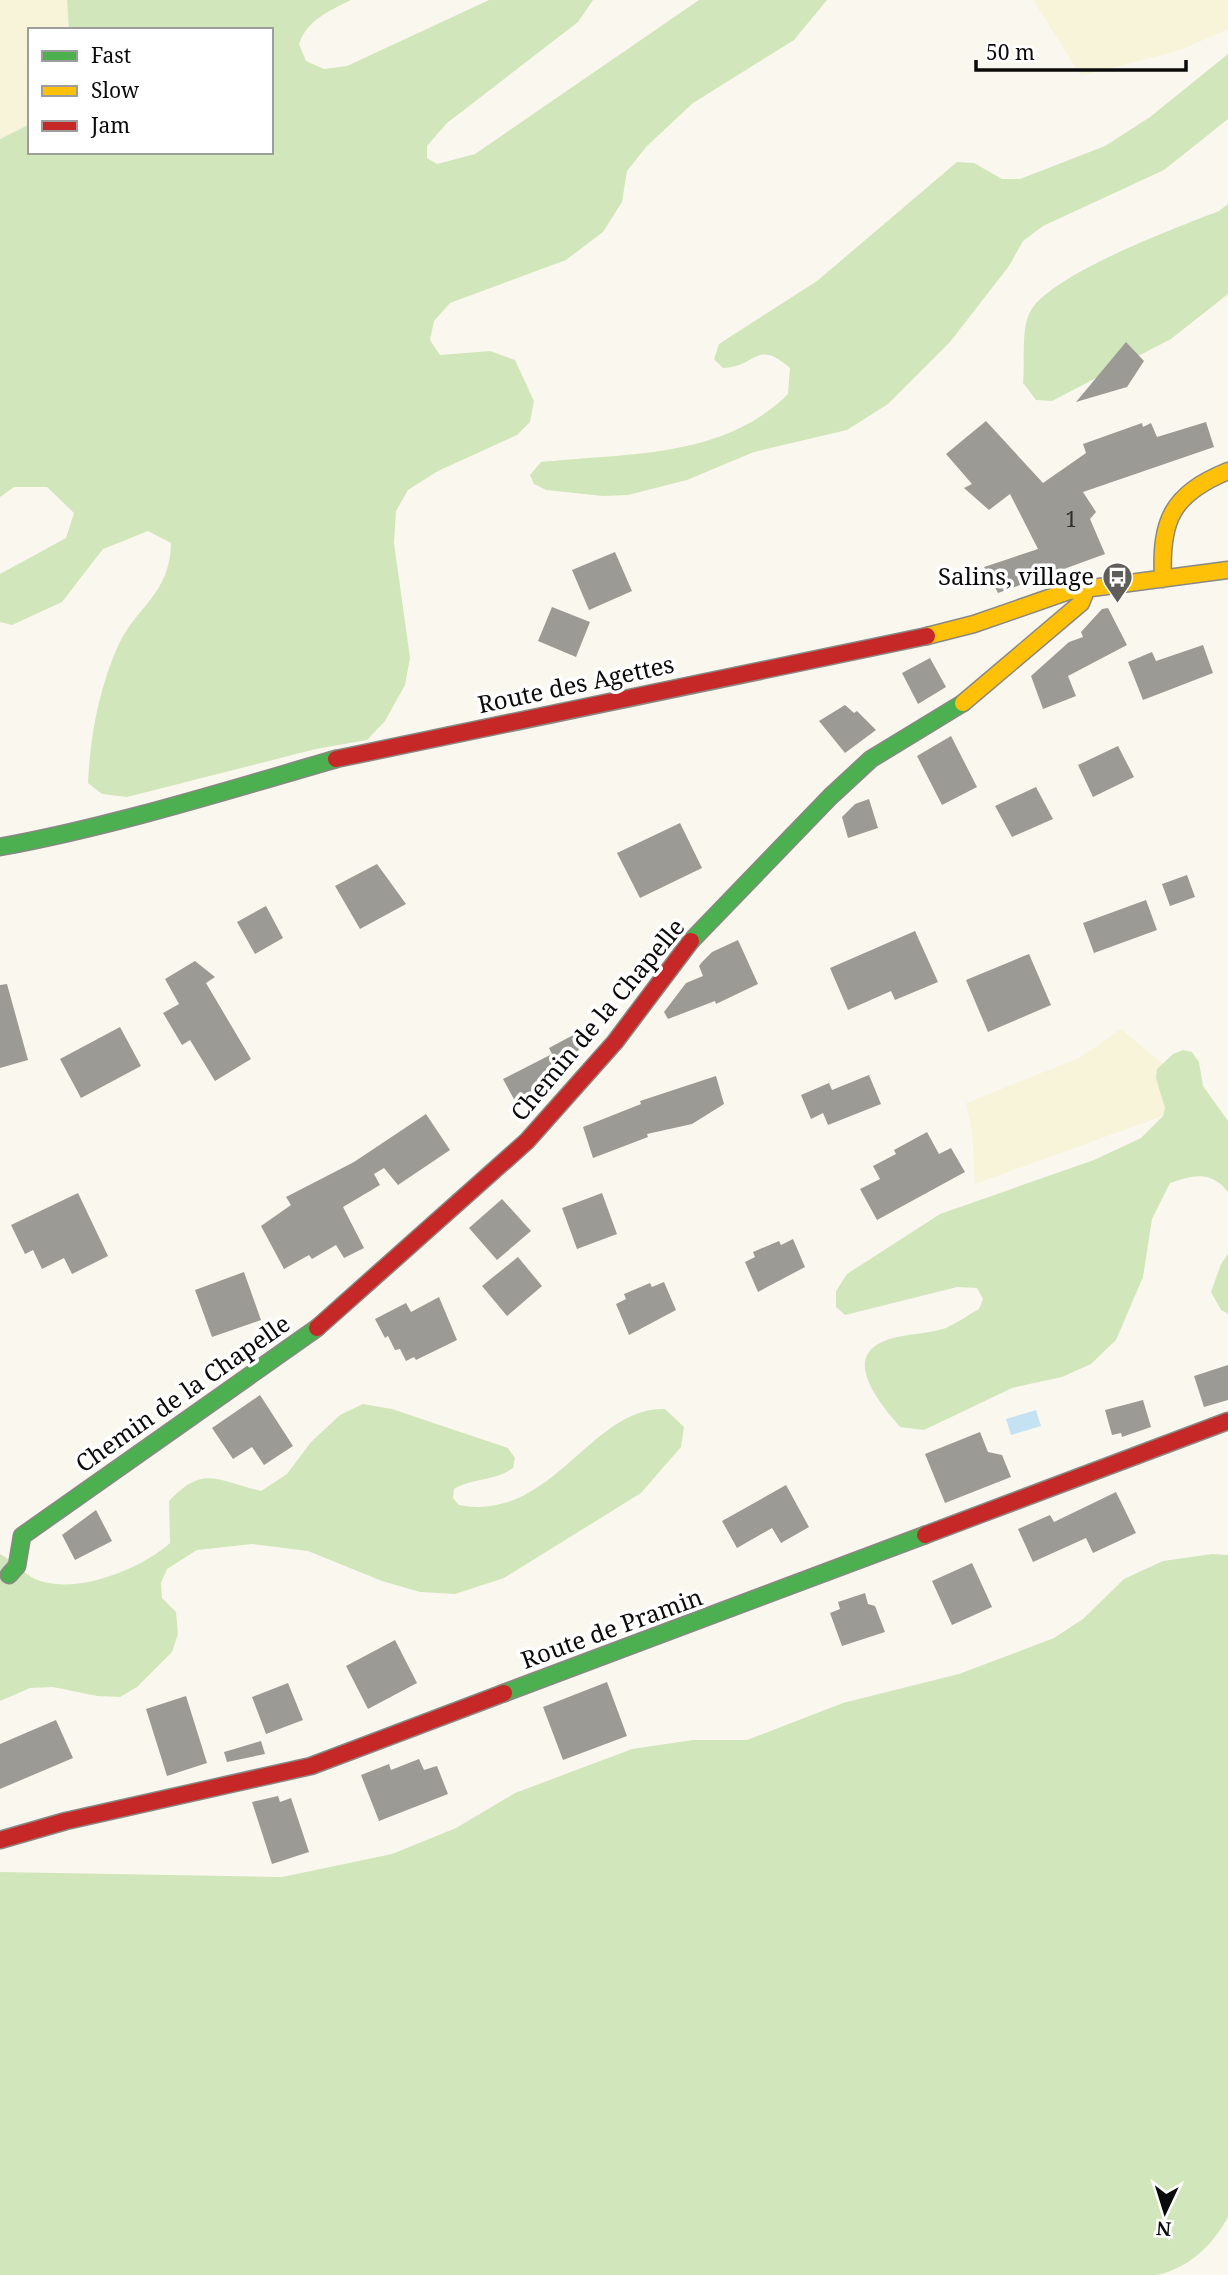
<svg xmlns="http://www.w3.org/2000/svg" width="1228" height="2275" viewBox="0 0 1228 2275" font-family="'Noto Serif',serif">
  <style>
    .farmland { fill: #f7f4da }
    .forest { fill: #d2e6bc }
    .water { fill: #c5e2f3 }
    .building { fill: #9c9a94 }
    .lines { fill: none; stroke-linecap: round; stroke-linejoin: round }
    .fast-casing { stroke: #898884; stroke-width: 19 }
    .slow-casing { stroke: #898884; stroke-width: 19 }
    .jam-casing { stroke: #898884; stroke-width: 19 }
    .fast { stroke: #4caf50; stroke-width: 16 }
    .slow { stroke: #ffc107; stroke-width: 16 }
    .jam { stroke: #c62828; stroke-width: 16 }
    .labels { text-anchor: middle; stroke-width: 7; stroke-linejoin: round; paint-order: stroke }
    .number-label { font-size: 21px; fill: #2f2f2d }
    .poi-label { font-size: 24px; fill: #0b0b0b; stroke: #fff; text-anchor: end }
    .street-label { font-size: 24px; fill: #0b0b0b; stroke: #fff }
  </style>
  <rect width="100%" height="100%" fill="#faf8ee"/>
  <path class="farmland" d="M0 0H67L69 30H30V124L0 139Z
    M1033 0H1228V29L1181 50 1081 76Z
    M1121 1029 1163 1064 1157 1069 1165 1108 1163 1116 975 1184 972 1132 966 1103 1079 1058Z"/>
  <path class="forest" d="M67 0H351C329 11 307 20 299 44L306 61 324 69 347 66 489 0H593L578 22 447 123 427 146V158L437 164 475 154 699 0H827L794 40 693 103 647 146 627 171 622 202 603 232 566 260 450 303 434 321 430 340 440 355 490 351 515 360 534 401 530 422 517 435 438 471 408 490 396 511 394 543 410 658 405 685 385 721 367 740 316 749 127 797 102 794 88 783C90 737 99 688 118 646 136 606 170 595 171 543L148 531 103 549 62 602 12 625 0 622V574L66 538 74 513 47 487H14L0 497V139L30 124V152H271V30H69Z
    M1228 54V119L1164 170 1043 226 1023 241 1009 266 950 342 888 404 847 430 754 452 687 480 628 495 603 496 546 490 534 484 530 475 541 462C626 453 723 459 788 394L790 368C756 338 757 367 723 368L714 359 719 344 817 281 957 162 974 163 1002 179H1020L1105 146 1150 117Z
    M1228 204V294L1171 339 1052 401 1036 400 1023 383C1025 363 1021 332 1029 314 1045 276 1178 227 1219 211Z
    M1183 1050 1192 1052 1199 1062 1203 1086 1228 1121V1192C1211 1170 1193 1175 1170 1183L1152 1219 1143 1277 1116 1340 1091 1364 1062 1377 1012 1388 924 1430 900 1427C884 1408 841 1360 882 1342 901 1333 925 1335 946 1328 957 1323 968 1315 979 1309L983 1299 977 1288 957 1287 845 1315 836 1307V1291L847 1274 940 1214 1094 1160 1141 1138 1163 1116 1165 1108 1156 1078 1157 1069 1173 1054Z
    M1228 1254V1314L1221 1310 1211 1292 1221 1264Z
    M363 1404 392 1409 508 1448 515 1458 513 1468C496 1481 473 1478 454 1489L453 1498 459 1505C552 1523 591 1406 665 1409L684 1427 681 1447 641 1493 504 1578 455 1594 420 1592 382 1581 308 1551 252 1544 197 1550 167 1569 161 1583 162 1598 176 1612 178 1634 172 1652 137 1687 120 1697 97 1696 53 1687 30 1688 0 1701V1554C13 1561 23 1573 35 1579 74 1596 140 1570 170 1543L169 1501C204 1464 217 1481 261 1491L287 1474 311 1442 340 1415Z
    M1212 1554 1228 1555V2217C1212 2246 1189 2268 1157 2275H0V1872L282 1877 392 1854 456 1828 515 1793 632 1749 693 1740H747L843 1703 959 1674 1054 1638 1083 1619 1124 1579 1163 1561Z"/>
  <path class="water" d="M1036 1410 1041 1426 1011 1435 1006 1419Z"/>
  <path class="building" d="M1126 342 1144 361 1127 387 1076 402Z
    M986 421 1043 483 1086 453 1083 444 1142 423 1143 427 1151 423 1157 437 1206 422 1214 447 1083 492 1096 512 1090 519 1105 554 998 593 984 567 1038 549 1010 494 989 510 964 488 972 484 946 454Z
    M615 552 632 591 589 610 572 570Z
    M552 607 590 622 576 657 538 641Z
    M1108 608 1127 645 1068 676 1076 696 1043 709 1031 676 1069 642 1083 637 1081 632 1102 609Z
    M1203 645 1213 673 1143 700 1128 662 1152 652 1156 661Z
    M930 658 946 687 918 704 902 673Z
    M845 705 854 713 857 711 876 730 845 753 819 721Z
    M951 736 977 787 942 805 917 756Z
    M1118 746 1134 777 1093 797 1078 765Z
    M1036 787 1053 819 1012 837 995 806Z
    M869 799 878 828 848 838 842 817 855 804Z
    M680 823 702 868 640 898 617 853Z
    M377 864 406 904 360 929 335 886Z
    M1187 875 1195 897 1170 906 1162 884Z
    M1146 900 1157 930 1094 953 1083 923Z
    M266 906 283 938 255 954 237 922Z
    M915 931 938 982 895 1000 891 991 848 1010 830 968Z
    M738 940 758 984 716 1004 715 1001 668 1019 664 1012 686 983 703 976 699 966 702 962 712 952Z
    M1029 954 1051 1005 988 1032 966 980Z
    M195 961 215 977 206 983 251 1059 215 1081 190 1040 182 1045 163 1013 179 1004 165 979Z
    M7 984 28 1060 0 1068V985Z
    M120 1027 141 1066 81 1098 60 1059Z
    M577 1033 583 1045 545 1088 516 1103 503 1079 552 1054 549 1048Z
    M869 1075 881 1104 828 1125 823 1113 811 1119 801 1095 829 1083 832 1090Z
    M716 1076 724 1104 692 1124 647 1134 648 1137 593 1158 583 1127 641 1104 640 1101Z
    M426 1114 450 1150 398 1185 384 1168 374 1174 380 1185 343 1207 364 1248 344 1258 336 1245 312 1259 309 1255 284 1269 261 1226 291 1205 286 1197 354 1162Z
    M927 1132 939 1154 951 1148 965 1172 877 1220 860 1189 880 1179 873 1166 896 1154 894 1150Z
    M78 1193 108 1256 72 1274 64 1258 42 1269 33 1250 25 1254 11 1225Z
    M602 1193 617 1234 577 1249 562 1208Z
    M502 1199 531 1231 497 1260 469 1228Z
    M793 1239 805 1267 758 1292 745 1262 755 1257 753 1252 779 1241 781 1245Z
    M518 1257 542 1286 507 1316 482 1286Z
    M244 1272 261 1320 212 1337 195 1290Z
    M664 1282 676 1310 629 1335 616 1304 626 1299 624 1294 650 1283 652 1287Z
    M439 1297 457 1340 416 1360 414 1357 406 1361 400 1349 395 1350 388 1336 385 1338 375 1319 406 1303 411 1312Z
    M1228 1365V1400L1204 1407 1194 1376Z
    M260 1395 293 1446 264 1465 252 1447 233 1459 212 1428Z
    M1143 1400 1151 1427 1122 1437 1121 1433 1112 1435 1105 1410Z
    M980 1432 988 1452 1002 1455 1011 1477 945 1503 925 1454Z
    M786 1485 809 1527 781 1543 772 1528 737 1548 722 1521Z
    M1116 1492 1136 1533 1093 1553 1086 1538 1033 1562 1018 1529 1050 1515 1054 1522Z
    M96 1510 112 1541 75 1560 62 1535Z
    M972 1563 992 1607 952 1625 932 1581Z
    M865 1593 868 1604 875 1606 885 1632 842 1646 830 1613 840 1609 838 1602Z
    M395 1640 417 1683 368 1709 346 1666Z
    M607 1682 627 1736 563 1760 543 1707Z
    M288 1683 303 1720 266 1734 252 1697Z
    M186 1696 207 1763 167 1776 146 1709Z
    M56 1720 73 1758 0 1789V1744Z
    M261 1741 265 1754 227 1762 224 1752Z
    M419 1759 424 1770 437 1766 448 1794 379 1821 361 1775 389 1764 391 1770Z
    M278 1796 280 1802 291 1798 309 1852 272 1864 252 1802Z"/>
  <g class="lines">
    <defs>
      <path id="fast" d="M0 847C114 826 225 791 336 759
        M691 941 830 797 871 759 963 703
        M9 1575 17 1566 22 1536 317 1328
        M504 1693 925 1535"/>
      <path id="slow" d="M1163 579C1160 520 1172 494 1228 471
        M927 636 974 624 1069 591 1228 570
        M963 703 1081 603 1087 588"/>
      <path id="jam" d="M336 759 927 636
        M317 1328 527 1141 615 1042 691 941
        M925 1535 1228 1421
        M0 1840 66 1821 311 1766 504 1693"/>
    </defs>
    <use href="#fast" class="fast-casing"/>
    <use href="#slow" class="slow-casing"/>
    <use href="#jam" class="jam-casing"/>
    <use href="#fast" class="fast"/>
    <use href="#slow" class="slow"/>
    <use href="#jam" class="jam"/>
  </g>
  <defs>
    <symbol id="bus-pin" viewBox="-11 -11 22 30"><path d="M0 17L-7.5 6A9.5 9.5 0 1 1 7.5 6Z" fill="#5f5e5a" stroke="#fff"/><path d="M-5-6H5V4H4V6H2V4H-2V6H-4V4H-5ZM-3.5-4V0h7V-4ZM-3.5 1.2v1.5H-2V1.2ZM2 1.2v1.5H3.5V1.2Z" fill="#fff"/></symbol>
  </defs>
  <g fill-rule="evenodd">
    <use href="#bus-pin" x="1100" y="560" width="35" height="47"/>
  </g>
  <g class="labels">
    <g class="number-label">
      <text x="1071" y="527">1</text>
    </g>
    <g class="poi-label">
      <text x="1094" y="585">Salins, village</text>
    </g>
    <g class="street-label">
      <text transform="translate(576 685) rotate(-12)" y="8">Route des Agettes</text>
      <text transform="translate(598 1020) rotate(-50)" y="8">Chemin de la Chapelle</text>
      <text transform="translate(183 1394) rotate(-35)" y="8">Chemin de la Chapelle</text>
      <text transform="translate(612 1629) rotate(-20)" y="8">Route de Pramin</text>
    </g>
  </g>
  <rect x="28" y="28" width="245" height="126" fill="#ffffff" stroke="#9d9d9d" stroke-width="2"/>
  <rect x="42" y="51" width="35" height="10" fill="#4caf50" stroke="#9d9d9d" stroke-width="2"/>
  <text x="91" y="63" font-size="21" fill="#0b0b0b">Fast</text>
  <rect x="42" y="86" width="35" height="10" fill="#ffc107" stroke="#9d9d9d" stroke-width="2"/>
  <text x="91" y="98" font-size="21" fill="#0b0b0b">Slow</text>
  <rect x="42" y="121" width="35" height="10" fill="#c62828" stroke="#9d9d9d" stroke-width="2"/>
  <text x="91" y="133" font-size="21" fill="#0b0b0b">Jam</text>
  <g transform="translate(1165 2212) rotate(184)" stroke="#ffffff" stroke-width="5" paint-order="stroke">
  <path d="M0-5L12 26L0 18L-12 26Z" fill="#0b0b0b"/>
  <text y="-10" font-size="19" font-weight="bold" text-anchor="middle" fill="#0b0b0b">N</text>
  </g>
  <path d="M976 60v10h210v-10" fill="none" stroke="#0b0b0b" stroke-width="3.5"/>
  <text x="986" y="60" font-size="21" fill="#0b0b0b" stroke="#ffffff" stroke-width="5" paint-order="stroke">50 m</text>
</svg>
